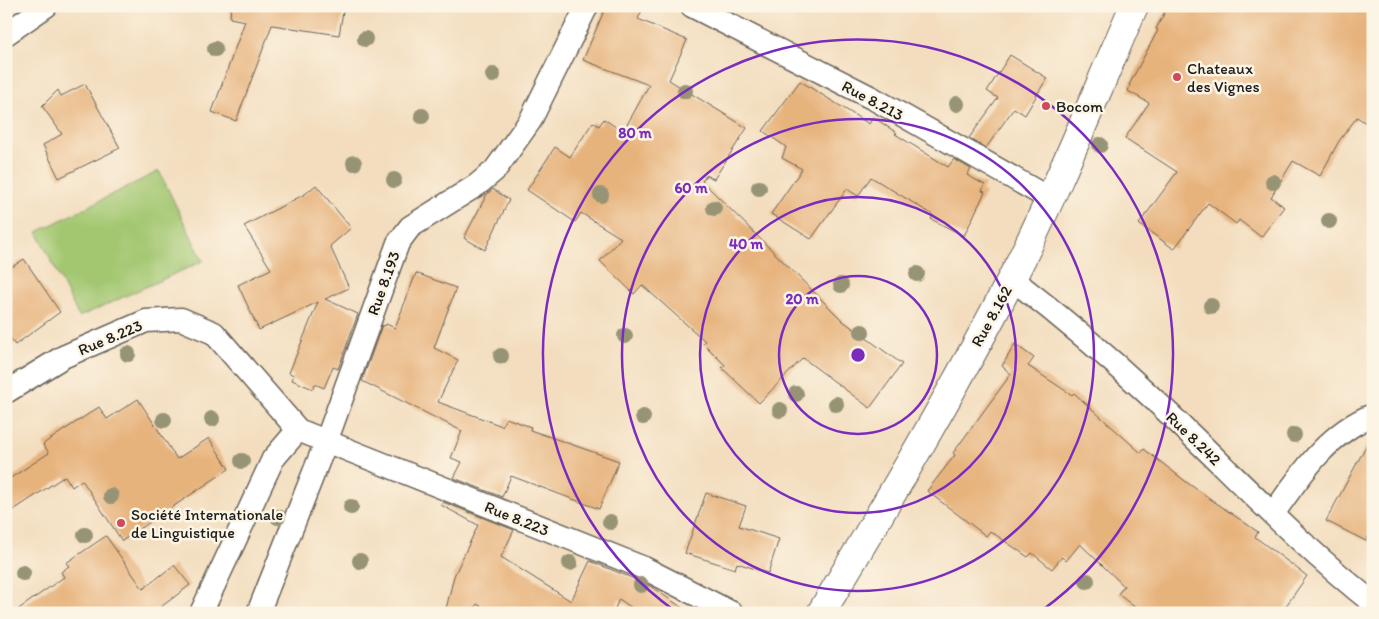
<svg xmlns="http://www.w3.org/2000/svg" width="1379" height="619" viewBox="0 0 1379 619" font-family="Itim,sans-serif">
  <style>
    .green { fill: #a3c771; stroke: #607246 }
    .building { fill: #e7b37d }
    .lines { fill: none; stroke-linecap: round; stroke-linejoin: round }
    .minor-casing { stroke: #676055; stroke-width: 25 }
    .trunk-casing { stroke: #676055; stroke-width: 30 }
    .minor { stroke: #fff; stroke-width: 22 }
    .trunk { stroke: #fff; stroke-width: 28 }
    .tree { fill: #979475 }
    .ring { fill: none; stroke: #7b2cbf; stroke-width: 2.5 }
    .poi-dot { fill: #d1495b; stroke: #fcf5e5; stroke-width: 2 }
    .labels { text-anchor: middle; stroke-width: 5; stroke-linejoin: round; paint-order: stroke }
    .poi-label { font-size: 16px; fill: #1c1c1c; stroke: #fcf5e5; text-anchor: start }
    .street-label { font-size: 16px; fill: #1c1c1c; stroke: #fcf5e5 }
    .centre { fill: #7b2cbf; stroke: #fcf5e5; stroke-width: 2.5 }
    .ring-label { font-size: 15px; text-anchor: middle; font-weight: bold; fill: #7b2cbf; stroke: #fcf5e5; stroke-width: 5; stroke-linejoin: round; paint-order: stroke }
  </style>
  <rect width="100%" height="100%" fill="#fcf5e5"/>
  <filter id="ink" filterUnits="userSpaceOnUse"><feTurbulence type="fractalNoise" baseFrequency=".02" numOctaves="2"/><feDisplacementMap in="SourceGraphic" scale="10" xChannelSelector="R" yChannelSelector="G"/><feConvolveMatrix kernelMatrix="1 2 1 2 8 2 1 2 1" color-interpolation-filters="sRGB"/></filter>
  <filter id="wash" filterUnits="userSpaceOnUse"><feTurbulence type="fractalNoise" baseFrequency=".0096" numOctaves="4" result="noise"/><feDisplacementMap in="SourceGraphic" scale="20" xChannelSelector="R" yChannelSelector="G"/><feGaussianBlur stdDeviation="1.12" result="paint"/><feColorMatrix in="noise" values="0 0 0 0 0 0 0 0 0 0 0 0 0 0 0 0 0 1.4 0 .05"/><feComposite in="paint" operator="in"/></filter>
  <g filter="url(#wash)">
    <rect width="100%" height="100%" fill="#f3ddbe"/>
    <path class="green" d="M159 171 203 261 79 317 37 232Z"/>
    <g id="blocks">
      <path class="building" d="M231 6H344L339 35 272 25 236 121 212 112 245 21 230 18Z
        M606 6H644L638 19 687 40 669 80 747 128 714 179 706 175 702 181 843 321 902 364 870 408 803 358 759 403 722 368 725 365 703 343 705 341 642 285 634 294 600 261 621 238 581 213 575 222 527 190 555 147 570 157 593 122 599 126 604 119 623 132 649 85 583 60Z
        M1168 6H1373V128L1357 117 1339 141 1320 176 1293 161 1271 197 1284 207 1261 237 1239 220 1236 224 1208 203 1174 249 1139 224 1177 172 1125 138 1149 103 1128 91 1130 86 1129 85 1158 30 1156 29Z
        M1010 55 1047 78 1025 115 1014 108 986 148 969 138 998 98 987 91Z
        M800 81 869 124 873 117 897 133 895 134 948 167 954 159 971 169 967 175 985 185 982 191 985 192 964 236 931 219 933 215 871 177 858 196 847 189 811 239 771 214 802 169 782 158 786 147 763 131Z
        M85 84 120 148 59 178 43 145 62 134 42 106 58 90 61 96Z
        M316 185 351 228 330 246 349 288 325 299 358 314 338 369 333 367 324 388 315 384 313 389 292 380 294 375 289 373 318 302 259 330 238 285 271 269 244 226 305 194Z
        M493 189 509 200 485 250 464 238 487 194Z
        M24 259 60 312 15 345 6 332V271Z
        M416 273 456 288 434 348 458 360 438 402 502 426 506 418 531 427 530 430 619 461 599 509 511 476 502 497 454 478 462 462 451 458 462 431 362 381 382 325 385 326 386 324 395 328Z
        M1015 344 1034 358 1028 366 1072 395 1074 393 1141 453 1144 449 1189 484 1258 532 1255 537 1307 576 1281 613H1142L1118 594 1124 586 1080 544 1066 561 1062 557 1052 569 1032 553 1028 557 990 531 986 536 927 491 955 455 953 453 1011 374 1002 366Z
        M138 399 177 459 209 438 229 469 122 541 82 480 72 487 65 476 6 515V481L49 453 43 444 99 407 107 419Z
        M1373 433V528L1366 541 1326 521Z
        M706 493 746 506 739 526 779 539 768 573 737 563 735 569 685 553Z
        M443 502 514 530 501 557 571 601 590 561 647 584 690 613H639L619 599 613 613H492L477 604 472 613H445L454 576 478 525 441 505Z
        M106 536 143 589 174 565 190 585 153 613H13L64 577 61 572 69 566 66 563Z"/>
    </g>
  </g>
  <g filter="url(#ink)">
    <use href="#blocks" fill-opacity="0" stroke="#676055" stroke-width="1"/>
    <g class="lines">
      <defs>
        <path id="minor" d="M692 6 874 99 1050 199
          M6 34 46 6
          M1012 279C1059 315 1104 353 1148 394 1223 463 1292 539 1373 603
          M6 392 63 357 146 321 181 319 214 333 298 430 644 568 732 613
          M1273 514C1300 476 1327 433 1373 415
          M201 613 273 459 298 430
          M258 613 326 442 398 243 410 227 477 185 495 170 530 121 587 6"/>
        <path id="trunk" d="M821 613C887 503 953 392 1012 278 1057 190 1094 97 1134 6"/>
      </defs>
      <use href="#minor" class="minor-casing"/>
      <use href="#trunk" class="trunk-casing"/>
      <use href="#minor" class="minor"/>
      <use href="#trunk" class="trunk"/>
    </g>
    <g class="tree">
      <circle cx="365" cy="39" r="8"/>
      <circle cx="215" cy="49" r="8"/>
      <circle cx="493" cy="75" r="8"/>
      <circle cx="685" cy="91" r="8"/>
      <circle cx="957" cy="104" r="8"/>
      <circle cx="422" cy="116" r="8"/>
      <circle cx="1100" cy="145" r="8"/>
      <circle cx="354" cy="163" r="8"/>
      <circle cx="394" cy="180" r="8"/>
      <circle cx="1273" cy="182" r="8"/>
      <circle cx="759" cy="188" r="8"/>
      <circle cx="601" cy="195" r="8"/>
      <circle cx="714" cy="208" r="8"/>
      <circle cx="1329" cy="221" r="8"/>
      <circle cx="917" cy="274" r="8"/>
      <circle cx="841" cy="285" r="8"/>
      <circle cx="1211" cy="306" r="8"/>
      <circle cx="862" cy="332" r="8"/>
      <circle cx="625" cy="336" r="8"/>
      <circle cx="128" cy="354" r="8"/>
      <circle cx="501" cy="356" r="8"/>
      <circle cx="796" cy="394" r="8"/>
      <circle cx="836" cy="404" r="8"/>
      <circle cx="780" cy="410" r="8"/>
      <circle cx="643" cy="417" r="8"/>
      <circle cx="212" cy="419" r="8"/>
      <circle cx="164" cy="420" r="8"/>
      <circle cx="1294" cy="435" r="8"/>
      <circle cx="242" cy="461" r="8"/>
      <circle cx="111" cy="496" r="8"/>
      <circle cx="351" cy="507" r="8"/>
      <circle cx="278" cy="517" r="8"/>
      <circle cx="610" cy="522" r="8"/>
      <circle cx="85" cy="535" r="8"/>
      <circle cx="360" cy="561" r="8"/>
      <circle cx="570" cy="563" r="8"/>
      <circle cx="23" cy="573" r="8"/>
      <circle cx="1087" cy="581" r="8"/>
      <circle cx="641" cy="585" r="8"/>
    </g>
  </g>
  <g class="ring">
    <circle cx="858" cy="355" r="79"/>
    <circle cx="858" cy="355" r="158"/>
    <circle cx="858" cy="355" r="236"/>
    <path d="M675 611A315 315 0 1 1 1041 611"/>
  </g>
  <g class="poi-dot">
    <circle cx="1177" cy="77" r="5"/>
    <circle cx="1046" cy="106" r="5"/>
    <circle cx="121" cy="523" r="5"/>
  </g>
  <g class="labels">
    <g class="poi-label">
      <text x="1187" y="74">Chateaux<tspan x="1187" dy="18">des Vignes</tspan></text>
      <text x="1056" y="112">Bocom</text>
      <text x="131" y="520">Société Internationale<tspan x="131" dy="18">de Linguistique</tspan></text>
    </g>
    <g class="street-label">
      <text transform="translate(873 100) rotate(28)" y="6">Rue 8.213</text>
      <text transform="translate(383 283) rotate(-70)" y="6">Rue 8.193</text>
      <text transform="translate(991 316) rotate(-61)" y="6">Rue 8.162</text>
      <text transform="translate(110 337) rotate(-23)" y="6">Rue 8.223</text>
      <text transform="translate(1194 438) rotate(44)" y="6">Rue 8.242</text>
      <text transform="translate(517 518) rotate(22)" y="6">Rue 8.223</text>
    </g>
  </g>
  <circle cx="858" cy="355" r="8" class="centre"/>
  <g class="ring-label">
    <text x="635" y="138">80 m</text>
    <text x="691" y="193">60 m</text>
    <text x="746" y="249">40 m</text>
    <text x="802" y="304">20 m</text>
  </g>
  <rect width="1379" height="619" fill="none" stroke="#fcf5e5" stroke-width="25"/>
</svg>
